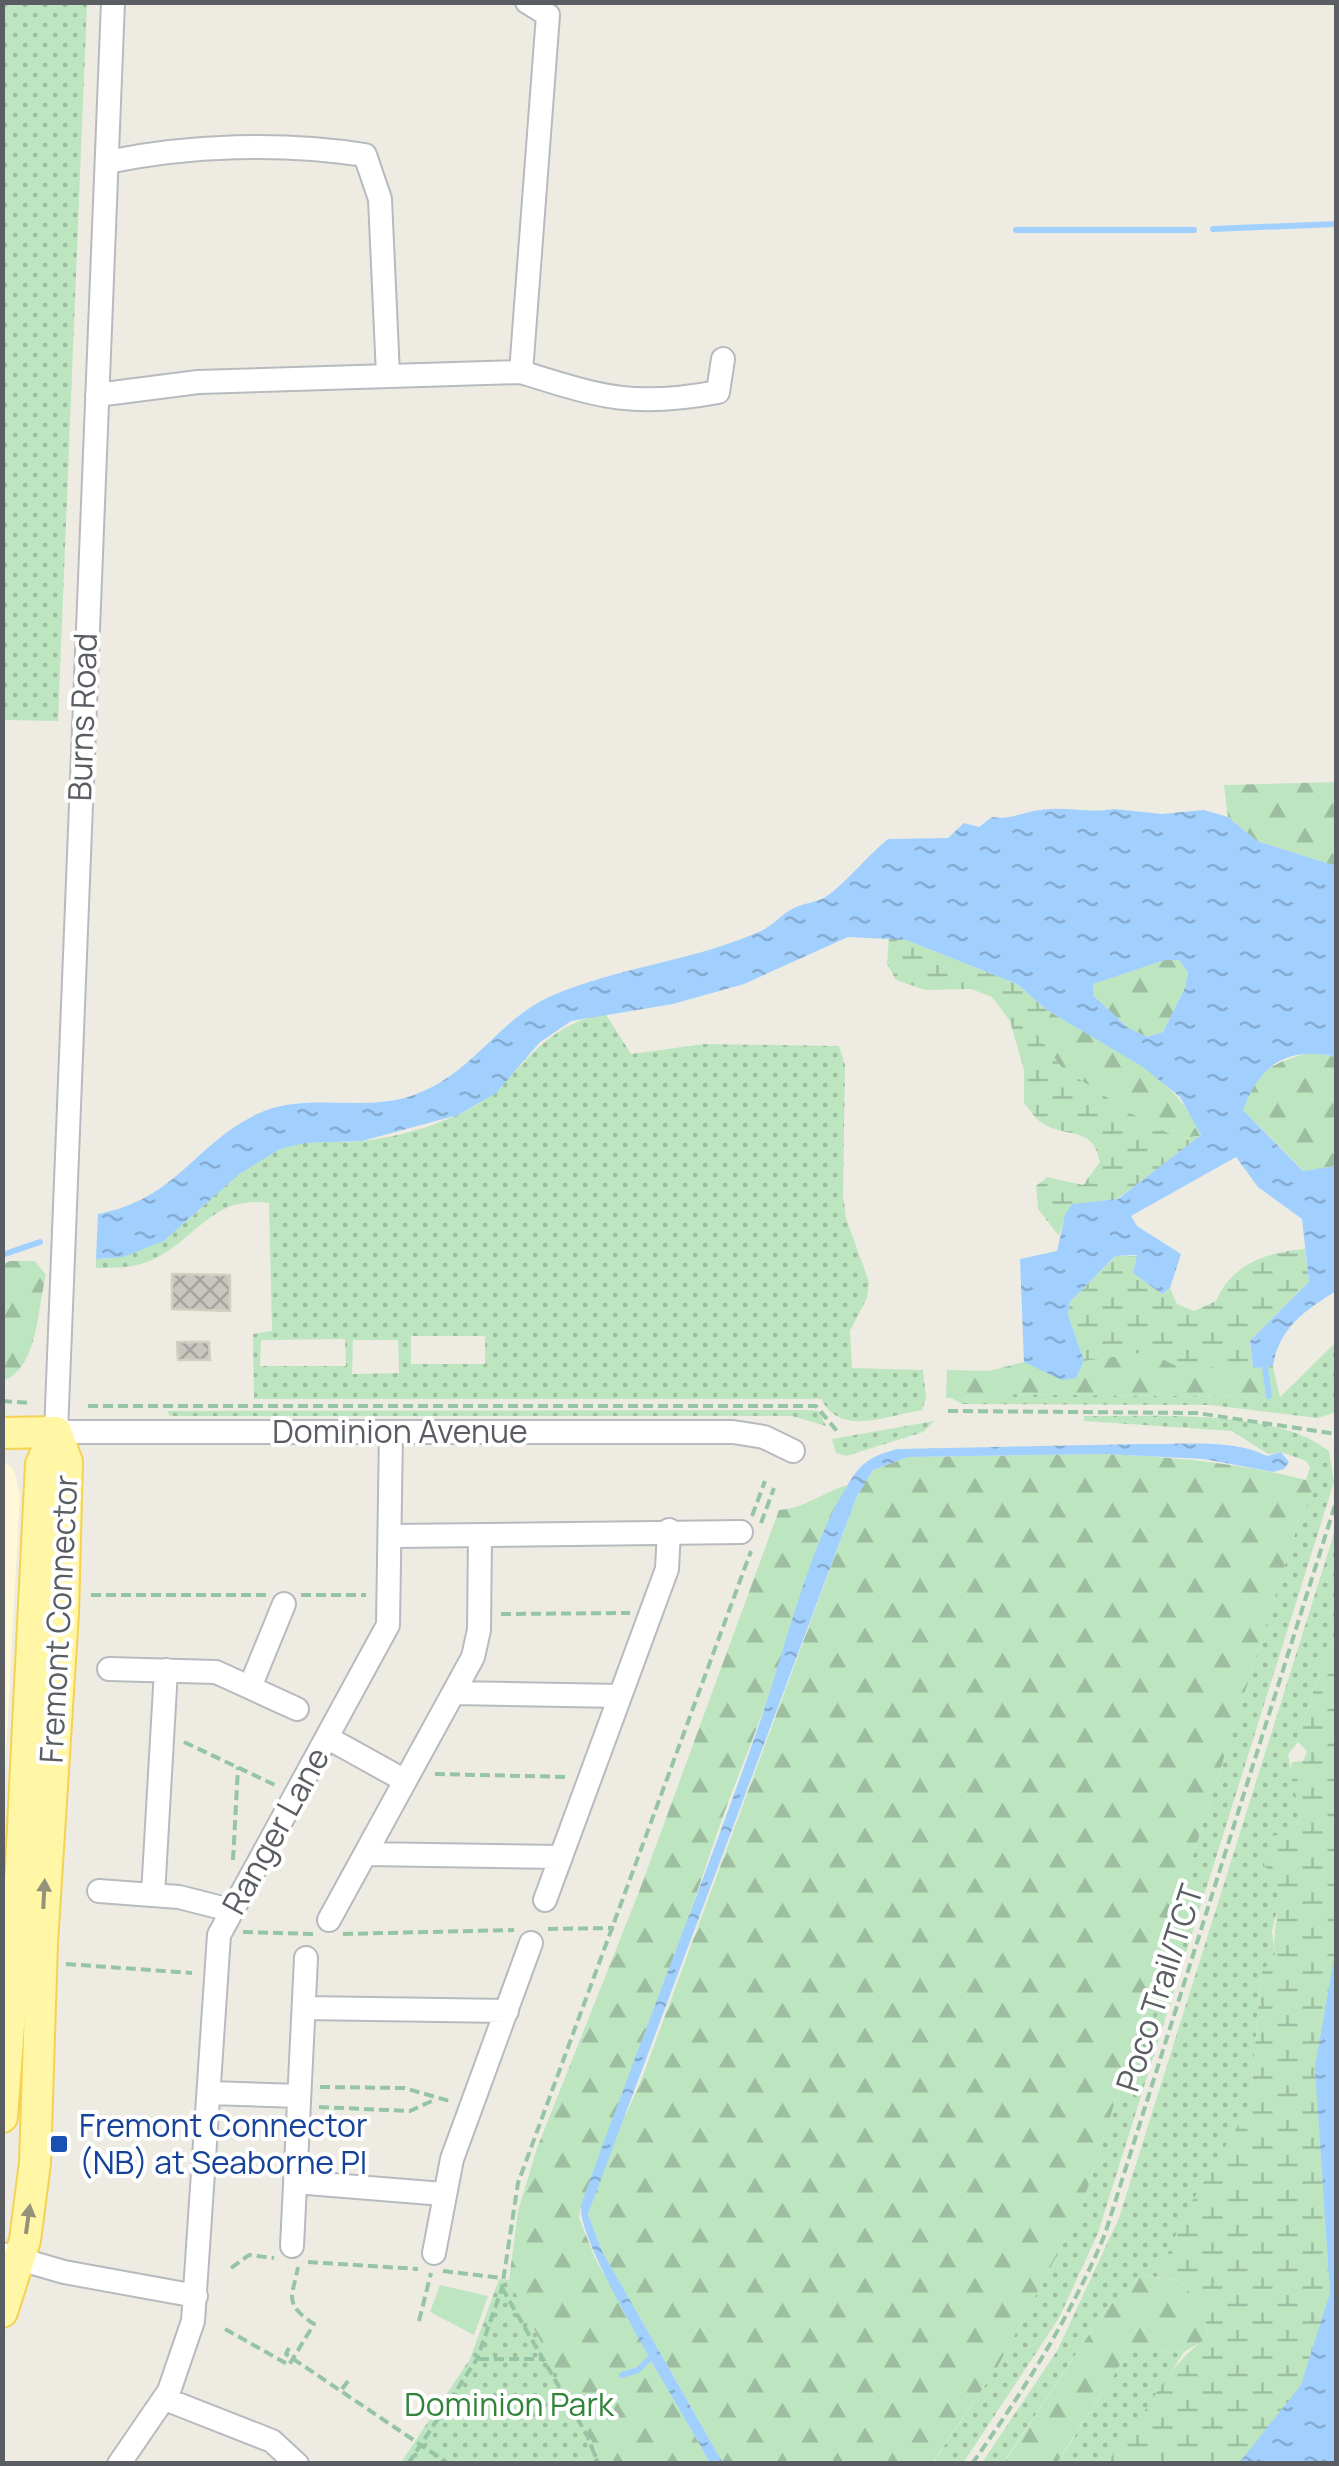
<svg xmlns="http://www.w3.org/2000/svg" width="1339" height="2466" viewBox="0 0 1339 2466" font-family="Manrope,sans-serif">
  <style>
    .commercial { fill: #fff8d6 }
    .grass { fill: url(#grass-dots); fill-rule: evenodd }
    .forest { fill: url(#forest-firs) }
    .wetland { fill: url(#wetland-marsh) }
    .garden { fill: #bde6c0 }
    .water { fill: url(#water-ripples); fill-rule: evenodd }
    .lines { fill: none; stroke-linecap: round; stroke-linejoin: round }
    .stream { stroke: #a1d0ff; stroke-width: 6 }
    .building { fill: url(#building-cross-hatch); stroke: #d3cec0; stroke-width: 2.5 }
    .minor-casing { stroke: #b7babf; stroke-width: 26 }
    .major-casing { stroke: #f5d253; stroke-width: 34 }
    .path { stroke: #95c5a5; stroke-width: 4; stroke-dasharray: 10 5; stroke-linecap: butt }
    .minor { stroke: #fff; stroke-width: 22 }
    .major { stroke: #fff6a6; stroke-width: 30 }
    .oneway { fill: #94937a }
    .transit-dot { fill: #1a4fb4; stroke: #fff; stroke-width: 4 }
    .labels { text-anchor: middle; stroke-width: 8; stroke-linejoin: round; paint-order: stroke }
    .street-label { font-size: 32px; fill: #5a5e63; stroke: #fff }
    .transit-label { font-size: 32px; fill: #164399; stroke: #fff; text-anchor: start }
    .park-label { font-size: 32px; fill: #31843a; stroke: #fff }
  </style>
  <defs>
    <pattern id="grass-dots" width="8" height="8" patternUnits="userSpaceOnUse" patternTransform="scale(2.5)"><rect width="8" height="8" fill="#bde6c0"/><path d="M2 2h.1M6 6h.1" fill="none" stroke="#9dbea0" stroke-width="1.8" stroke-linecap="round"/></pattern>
    <pattern id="forest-firs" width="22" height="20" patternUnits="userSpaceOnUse" patternTransform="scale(2.5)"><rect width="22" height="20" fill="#bde6c0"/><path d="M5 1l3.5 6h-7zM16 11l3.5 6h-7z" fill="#9dbea0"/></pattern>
    <pattern id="wetland-marsh" width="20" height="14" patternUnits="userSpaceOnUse" patternTransform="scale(2.5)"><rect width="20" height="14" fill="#bde6c0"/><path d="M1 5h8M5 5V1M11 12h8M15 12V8" fill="none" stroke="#9dbea0"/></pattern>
    <pattern id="water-ripples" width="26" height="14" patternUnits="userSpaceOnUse" patternTransform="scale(2.5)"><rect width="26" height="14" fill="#a1d0ff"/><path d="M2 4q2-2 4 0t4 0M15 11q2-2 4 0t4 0" fill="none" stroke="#86acd2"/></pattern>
    <pattern id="building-cross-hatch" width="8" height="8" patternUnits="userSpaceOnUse" patternTransform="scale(2.5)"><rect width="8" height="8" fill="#c9c6bf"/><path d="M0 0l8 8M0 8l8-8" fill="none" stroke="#a6a49f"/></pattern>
  </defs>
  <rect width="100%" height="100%" fill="#eeece2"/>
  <path class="commercial" d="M3 1460 14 1470 20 1494 3 1809Z"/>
  <path class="grass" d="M3 2 87 3 58 721 3 720Z
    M605 1013 631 1054 704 1044 839 1046 845 1065 843 1195 846 1218 869 1282 867 1298 850 1331 852 1368 923 1370 926 1399 922 1410C885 1416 841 1437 821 1399H254L253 1334 272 1331 269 1203C215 1195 200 1234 158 1257 138 1268 118 1268 96 1268V1259C189 1254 207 1179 280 1149 306 1138 336 1144 363 1141 395 1137 430 1128 459 1114 523 1084 527 1031 605 1013ZM411 1336H485V1364H411ZM345 1339 346 1366H260L261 1340ZM398 1340 399 1373 352 1374 353 1340Z
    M1336 1342V1412L1318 1418 1210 1405 962 1404 951 1398 997 1399 998 1394 1280 1397Z
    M807 1410 819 1411 826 1426 792 1416H170L167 1411Z
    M1084 1416C1151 1417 1275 1408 1329 1451L1334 1482 1098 2233 1059 2318 963 2463 932 2464 998 2366 1080 2212 1298 1524 1312 1493 1306 1480 1310 1467 1306 1461 1281 1452 1268 1454 1232 1431 1084 1421Z
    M934 1421 923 1432 846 1456 836 1453 832 1439Z
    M1336 1527V1641L1328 1643 1298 1742 1288 1754 1301 1819 1290 1832 1275 1877 1280 1899 1272 1931 1275 1954 1261 1974 1250 2106 1189 2208 1157 2277 1141 2275 1106 2309 1003 2463 981 2464 1057 2351 1119 2218Z
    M499 2279 509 2280 603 2463 400 2464 470 2359Z
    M1131 2348 1184 2352 1124 2445 1105 2463 1057 2464Z"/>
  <path class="forest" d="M1336 782V866L1257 841 1228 817 1224 785Z
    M1165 960H1179L1188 971 1185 988 1163 1032 1147 1037 1127 1027 1093 995 1092 984Z
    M1047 1010C1102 1043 1177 1072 1201 1136L1179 1138 1145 1122 1062 1068 1035 1033Z
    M1310 1052 1336 1057V1166L1304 1171 1243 1110C1259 1067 1268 1066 1310 1052Z
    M10 1261H35L46 1275C37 1309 39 1367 3 1381V1264Z
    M1148 1352 1218 1367 1273 1366 1280 1397 998 1394V1399L946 1398 947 1370 989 1371 1024 1362 1076 1378 1084 1361Z
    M1106 1454C1174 1457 1239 1463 1306 1480L1312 1493 1298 1524 1080 2212 998 2366 932 2463H723L602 2251 588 2214 598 2178 642 2078 857 1496 873 1470 908 1457Z
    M847 1485 812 1568 783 1660 724 1813 663 1992 581 2205 579 2218 595 2258 710 2463H603L509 2280 518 2211 537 2148 640 1889 779 1510C806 1508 821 1493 847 1485Z
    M1141 2275 1180 2281 1204 2309 1208 2338 1184 2352 1131 2348 1057 2463 1003 2464 1106 2309Z"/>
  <path class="wetland" d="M889 938 906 940 1017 984 1047 1010 1036 1033 1062 1068 1145 1122 1179 1138 1201 1136C1173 1156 1146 1179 1118 1198 1095 1216 1074 1182 1059 1236L1038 1209 1036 1186 1047 1177 1083 1185 1100 1162C1093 1124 1065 1139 1042 1123 1035 1119 1030 1109 1024 1104V1070L1010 1021 992 997 971 989 925 990 896 980 887 964Z
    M1305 1249 1309 1282 1250 1341 1253 1368H1180L1148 1352 1084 1361 1068 1315 1070 1302 1115 1256H1137L1133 1273 1162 1294 1170 1288 1177 1304 1194 1311 1216 1301C1232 1264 1266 1252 1305 1249Z
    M1336 1641V2401L1298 2463 1105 2464C1143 2425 1162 2367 1208 2337L1204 2309 1180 2281 1157 2277 1188 2208 1250 2106 1261 1974 1275 1954C1271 1922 1289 1891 1264 1865L1273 1836 1290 1832 1301 1819 1290 1771 1292 1762 1303 1761 1307 1751 1298 1742 1328 1643Z"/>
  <path class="garden" d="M440 2285 488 2296 474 2335 430 2312Z"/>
  <path class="water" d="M1114 809 1162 814 1204 810 1228 817 1257 841 1336 866V1057C1288 1046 1260 1064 1243 1110L1303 1171 1336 1166V1291C1306 1310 1279 1327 1273 1366L1253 1368 1250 1341 1309 1282 1302 1219 1258 1187 1236 1157 1131 1216 1137 1226 1181 1254 1170 1288 1162 1294 1133 1273 1137 1255 1115 1256 1070 1302 1068 1315 1084 1361 1076 1378 1062 1380 1024 1362 1020 1259 1057 1251 1065 1215 1072 1204 1118 1199 1201 1135 1180 1097 1143 1067 1047 1010 1017 984 906 940 848 937 744 984 673 1004 571 1021 539 1043 496 1093 458 1115 362 1141 305 1143 280 1149 238 1175 164 1241 123 1257 96 1259 98 1214C176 1199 191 1148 255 1115 304 1090 360 1113 411 1096 472 1076 497 1020 551 996 615 968 694 961 761 931 772 926 781 915 792 909 802 903 817 903 827 896 848 881 867 856 888 839L948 838 964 823 979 827 992 817C1012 820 1022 812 1040 810 1065 806 1089 814 1114 809ZM1165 960H1179L1188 972 1185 988 1163 1032 1147 1037 1127 1027 1093 995V984Z
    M1142 1444C1180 1445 1233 1438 1267 1456L1281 1452 1289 1462 1284 1469 1273 1472 1204 1459 1106 1454 908 1457 873 1470 857 1496 588 2214 602 2251 723 2463H710C686 2416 575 2243 581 2205 639 2043 703 1884 760 1722 786 1648 808 1546 850 1481 863 1460 875 1455 898 1449Z
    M1336 1946V2463H1239L1301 2385 1330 2293 1315 2067Z"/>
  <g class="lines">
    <path class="stream" d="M1213 229 1336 224
      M1016 230H1194
      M2 1255 40 1242
      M1265 1367 1269 1396
      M622 2375 638 2370 654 2354"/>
  </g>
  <path class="building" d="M172 1274 230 1275V1311L172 1309Z
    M177 1342H209L210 1360H178Z"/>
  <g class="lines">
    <defs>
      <path id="minor" d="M113 2 56 1432H733L764 1437 793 1451
        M107 162C189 145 282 142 365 155L380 199 388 375
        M521 372C601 397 633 408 718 392L723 359
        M97 395 198 382 521 372 548 15 527 2
        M392 1536 741 1532
        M109 1669 216 1672 297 1709
        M250 1687 284 1604
        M454 1693 620 1696
        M328 1738 402 1779
        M367 1854 561 1857
        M99 1891 179 1897 230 1910
        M153 1895 166 1670
        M545 1900 667 1569 669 1530
        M329 1920 473 1657 479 1630 480 1536
        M304 2008 507 2011
        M209 2093 299 2096
        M295 2182 443 2194
        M292 2246 306 1958
        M434 2253 452 2159 531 1943
        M2 2254 64 2272 196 2296
        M165 2399 272 2441 297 2464
        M119 2464 169 2391 193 2321 219 1935 388 1625 391 1432"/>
      <path id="major" d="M2 1433 56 1432
        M2 2117 21 1867 41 1464 56 1432
        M2 2312 25 2240 35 2163 42 1943 63 1613 67 1462 56 1432"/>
    </defs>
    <use href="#minor" class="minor-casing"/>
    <use href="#major" class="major-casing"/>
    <path class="path" d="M2 1401 31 1403
      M88 1406H816L837 1431
      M948 1411 1197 1413 1336 1434
      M752 1516 765 1481
      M761 1523 774 1488
      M91 1595H266
      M301 1595H366
      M501 1614 630 1613
      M184 1742 275 1785
      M435 1774 569 1777
      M233 1860 238 1767
      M548 1929 614 1928
      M243 1932 314 1934
      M343 1934 514 1930
      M66 1964 192 1973
      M320 2087 404 2088 453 2102
      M319 2107 410 2111 436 2099
      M308 2262 418 2269
      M231 2268 249 2255 274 2258
      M443 2271 502 2278
      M502 2288 588 2437 598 2464
      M419 2321 431 2273
      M225 2329 289 2365 314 2324C282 2303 293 2296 298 2267
      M289 2348 286 2354 449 2464
      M479 2359H544
      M342 2389 351 2377
      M408 2464 477 2359 502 2288 518 2183 751 1551
      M972 2464C1024 2390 1070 2318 1105 2234L1336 1502"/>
    <use href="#minor" class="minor"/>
    <use href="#major" class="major"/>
  </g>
  <defs><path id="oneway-solid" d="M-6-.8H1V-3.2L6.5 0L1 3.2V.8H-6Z" transform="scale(2.5)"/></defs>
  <g class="oneway">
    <use href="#oneway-solid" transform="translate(44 1894) rotate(-87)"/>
    <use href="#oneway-solid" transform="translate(28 2219) rotate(-82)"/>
  </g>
  <rect class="transit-dot" x="49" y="2134" width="20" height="20" rx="5"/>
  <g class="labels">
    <g class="street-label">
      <text transform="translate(83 717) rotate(-88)" y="11">Burns Road</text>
      <text x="400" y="1443">Dominion Avenue</text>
      <text transform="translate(59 1619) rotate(-87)" y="11">Fremont Connector</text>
      <text transform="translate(276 1831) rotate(-61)" y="11">Ranger Lane</text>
      <text transform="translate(1160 1988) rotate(-72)" y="11">Poco Trail/TCT</text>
    </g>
    <g class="transit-label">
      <text x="79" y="2137">Fremont Connector<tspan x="79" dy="37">(NB) at Seaborne Pl</tspan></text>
    </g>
    <g class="park-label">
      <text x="509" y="2416">Dominion Park</text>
    </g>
  </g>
  <rect width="1339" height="2466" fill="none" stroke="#5a5e63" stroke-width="10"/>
</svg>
